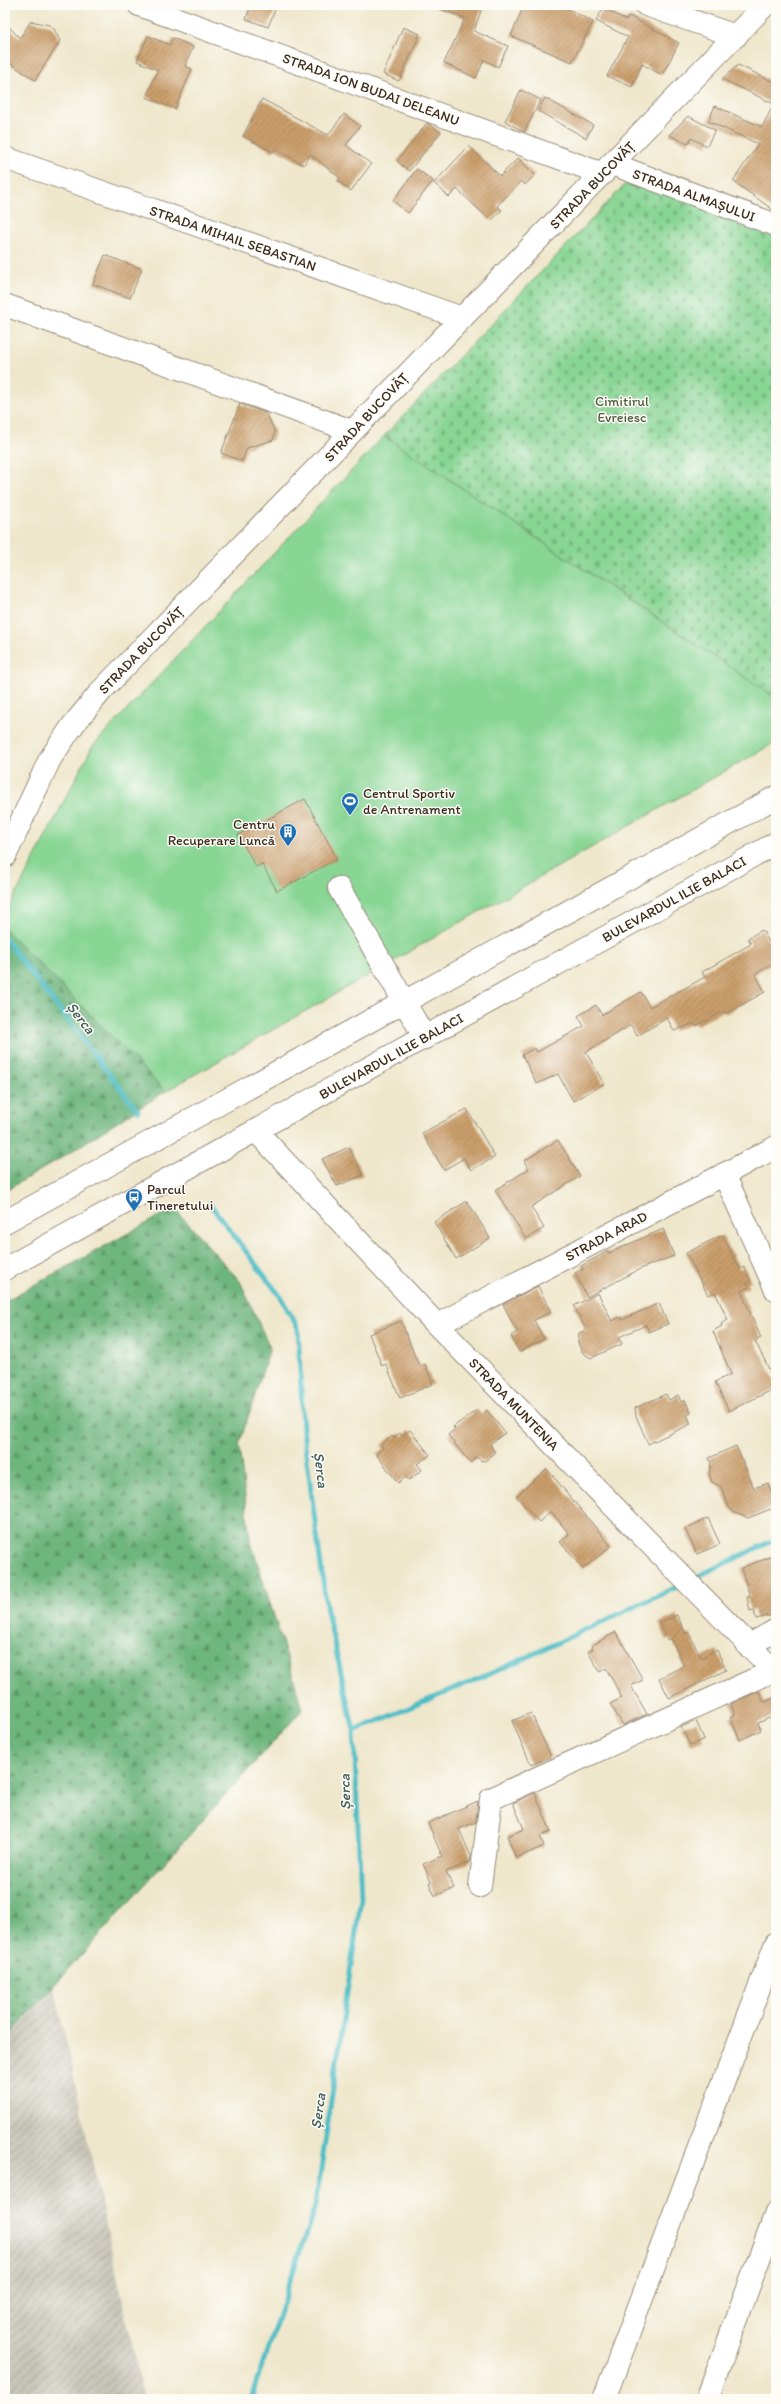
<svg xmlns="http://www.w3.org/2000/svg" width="781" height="2404" viewBox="0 0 781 2404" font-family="Itim,sans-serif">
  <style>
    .industrial { fill: url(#industrial-furrows) }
    .forest { fill: url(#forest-firs); stroke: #54704e }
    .cemetery { fill: url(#cemetery-stones); stroke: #628059 }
    .pitch { fill: #88d594; stroke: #628059 }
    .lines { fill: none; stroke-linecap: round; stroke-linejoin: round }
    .stream { stroke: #4fbec6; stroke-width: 5 }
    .building { fill: url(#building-hatch) }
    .minor-casing { stroke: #958875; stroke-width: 24 }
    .major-casing { stroke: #958875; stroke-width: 24 }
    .minor { stroke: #fff; stroke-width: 22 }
    .major { stroke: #fff; stroke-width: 22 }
    .labels { text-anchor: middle; stroke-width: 3; stroke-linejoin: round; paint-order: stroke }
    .street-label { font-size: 14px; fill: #3b2a1e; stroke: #fdfcf7 }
    .park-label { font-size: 14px; fill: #525d41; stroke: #fdfcf7 }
    .poi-label { font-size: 14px; fill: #3b2a1e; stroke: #fdfcf7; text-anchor: start }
    .water-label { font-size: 15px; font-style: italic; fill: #425e59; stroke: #fdfcf7 }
  </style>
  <defs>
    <pattern id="industrial-furrows" width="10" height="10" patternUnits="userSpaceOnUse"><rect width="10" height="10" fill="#c7c4b8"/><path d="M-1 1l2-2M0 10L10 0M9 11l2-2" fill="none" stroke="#a39f95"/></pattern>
    <pattern id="forest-firs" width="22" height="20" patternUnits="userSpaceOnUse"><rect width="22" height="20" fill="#6eb67e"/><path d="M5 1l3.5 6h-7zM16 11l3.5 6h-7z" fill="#5c9467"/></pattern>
    <pattern id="cemetery-stones" width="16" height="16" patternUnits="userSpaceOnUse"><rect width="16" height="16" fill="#88d594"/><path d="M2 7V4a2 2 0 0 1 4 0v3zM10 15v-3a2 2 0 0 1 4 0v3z" fill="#76b77f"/></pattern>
    <pattern id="building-hatch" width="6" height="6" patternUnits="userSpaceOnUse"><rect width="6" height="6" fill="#cb9f6c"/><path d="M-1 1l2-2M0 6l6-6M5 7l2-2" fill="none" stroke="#a68258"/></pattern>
  </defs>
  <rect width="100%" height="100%" fill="#fdfcf7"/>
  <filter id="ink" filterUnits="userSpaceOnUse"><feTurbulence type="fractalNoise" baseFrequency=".025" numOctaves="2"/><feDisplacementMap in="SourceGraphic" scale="8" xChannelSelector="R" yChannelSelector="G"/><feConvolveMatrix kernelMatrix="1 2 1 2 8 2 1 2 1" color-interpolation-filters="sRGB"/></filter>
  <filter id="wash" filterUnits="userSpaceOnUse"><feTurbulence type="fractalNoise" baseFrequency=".012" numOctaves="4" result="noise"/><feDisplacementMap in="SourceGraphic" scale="16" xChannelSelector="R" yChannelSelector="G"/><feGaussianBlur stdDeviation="0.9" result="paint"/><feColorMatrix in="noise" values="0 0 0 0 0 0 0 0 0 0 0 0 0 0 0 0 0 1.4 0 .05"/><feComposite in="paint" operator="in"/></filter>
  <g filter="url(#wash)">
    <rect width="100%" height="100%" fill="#efe7cc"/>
    <path class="industrial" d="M54 1986 144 2399H5V2040Z"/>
    <path class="forest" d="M5 929 166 1091 61 1158 5 1191Z
      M174 1208 240 1281 270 1348 239 1445 250 1539 303 1709 5 2040V1301Z"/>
    <path class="cemetery" d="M633 176 776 228V698L384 436Z"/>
    <path class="pitch" d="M384 436 776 698V742L166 1091 5 929V915L92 747Z"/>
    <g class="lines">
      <path class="stream" d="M5 939 138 1111
        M209 1203 280 1296 298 1328 303 1430 327 1611 354 1731 361 1898 316 2203 251 2399
        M692 1579 776 1539
        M354 1731 499 1670 681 1585"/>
    </g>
    <g id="blocks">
      <path class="building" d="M251 5H277L268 27 246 19Z
        M434 5H483L474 31 508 46 498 67 484 60 476 78 444 63 465 18 434 7Z
        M524 5H561L593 22 572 62 511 36Z
        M603 8 626 20 629 16 679 43 662 75 642 64 632 87 607 76 628 37 596 21Z
        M31 21 49 25 54 29 60 41 35 80 5 60V23L20 38Z
        M403 27 420 34 399 81 383 74Z
        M148 36 170 45 173 38 193 47 185 66 192 69 175 109 146 97 158 70 137 61Z
        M738 65 776 83V212L733 181 758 144 708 121 715 106 762 127 774 104 722 79Z
        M521 90 541 100 524 132 505 121Z
        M545 98 593 125 586 138 538 111Z
        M262 99 328 135 344 114 360 126 346 145 371 164 351 191 338 181 340 178 310 154 304 165 275 149 273 152 243 136Z
        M688 116 715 130 707 146 691 138 688 144 669 135Z
        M427 123 441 132 409 171 397 161Z
        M469 146 500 176 518 158 535 175 525 185 521 181 497 206 502 210 491 221 457 189 449 197 434 183Z
        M417 169 433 181 408 213 393 201Z
        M105 255 142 269 130 298 93 284Z
        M240 404 266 413 275 432 273 440 247 448 242 461 221 453Z
        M305 799 337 859 277 891 262 864 256 867 238 835Z
        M762 930 769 942 776 939V962L755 974 765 992 725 1014 724 1011 696 1026 694 1023 674 1031 667 1018 637 1036 631 1025 586 1052 604 1084 573 1101 558 1074 537 1084 522 1055 535 1048 537 1052 584 1026 578 1016 596 1005 602 1015 641 992 650 1007 705 977 702 972 751 944 748 938Z
        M467 1109 495 1157 471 1170 464 1158 444 1170 422 1133Z
        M558 1140 580 1176 531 1207 544 1228 526 1239 495 1190 529 1169 524 1161Z
        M349 1147 363 1175 337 1186 322 1159Z
        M467 1201 490 1238 456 1259 434 1222Z
        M663 1229 674 1256 640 1269 587 1297 575 1273 583 1269 581 1266 608 1251 609 1253Z
        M722 1235 740 1269 744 1267 751 1281 747 1283 749 1287 741 1291 761 1338 755 1341 776 1383V1388L729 1411 715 1382 731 1374 713 1331 722 1326 721 1324 728 1320 715 1292 708 1295 686 1253Z
        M538 1286 551 1312 534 1320 544 1339 519 1352 511 1336 517 1332 503 1304Z
        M598 1293 612 1321 621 1317 622 1320 659 1303 668 1324 649 1332 646 1325 619 1337 622 1344 591 1358 583 1353 578 1343 579 1333 586 1330 574 1306Z
        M401 1321 416 1359 421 1366 425 1364 433 1384 400 1398 386 1364 382 1366 369 1334Z
        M666 1394 669 1400 678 1395 681 1402 685 1400 691 1413 687 1415 691 1424 648 1444 636 1416 635 1408Z
        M477 1410 481 1415 487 1410 505 1433 490 1444 495 1453 485 1461 483 1460 481 1461 477 1457 470 1463 448 1435 455 1429 453 1427Z
        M410 1430 430 1455 417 1464 422 1470 409 1480 406 1477 398 1483 376 1454 383 1448 381 1445 392 1436 393 1438 400 1433 402 1436Z
        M736 1446 754 1488 768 1483 776 1503V1507L748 1518 735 1513 729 1507 721 1487 712 1482 709 1473 711 1463 709 1458Z
        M547 1469 611 1546 583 1569 560 1542 569 1534 551 1511 539 1522 516 1496Z
        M708 1518 720 1544 697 1554 685 1529Z
        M776 1555V1614L756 1619 754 1610 750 1611 747 1597H750L741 1568Z
        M677 1615 686 1634 689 1633 701 1658 717 1650 726 1670 669 1698 659 1678 684 1666 671 1638 667 1640 659 1623Z
        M616 1632 643 1680 631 1686 647 1714 623 1725 610 1704 622 1698 606 1668 600 1672 588 1652 593 1649 591 1646Z
        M759 1691 764 1702 776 1697V1715L758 1723 761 1730 740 1740 730 1717 735 1715 731 1704Z
        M531 1713 551 1757 531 1765 512 1721Z
        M696 1721 704 1739 690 1745 681 1727Z
        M535 1793 551 1832 540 1836 544 1846 516 1858 507 1836 524 1829 513 1803Z
        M478 1801 476 1822 459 1829 471 1856 470 1862 446 1872 454 1888 435 1896 429 1883 431 1882 423 1864 442 1856 428 1823Z"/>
    </g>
  </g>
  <g filter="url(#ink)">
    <use href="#blocks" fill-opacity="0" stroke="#958875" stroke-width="1"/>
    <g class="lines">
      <defs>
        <path id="minor" d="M139 5 603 174
          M646 5 736 36
          M5 158 462 318
          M612 164 776 225
          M5 305 352 431
          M339 888 425 1038
          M256 1131 437 1325 776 1673
          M724 1174 776 1290
          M437 1325 776 1147
          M748 1646 776 1630
          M480 1886 491 1799 773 1671
          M604 2399 776 1943
          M707 2399 776 2213"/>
        <path id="major" d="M5 856 50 759 73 725 102 690 765 5
          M5 1222 776 797
          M5 1269 776 843"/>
      </defs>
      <use href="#minor" class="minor-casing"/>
      <use href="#major" class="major-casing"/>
      <use href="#minor" class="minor"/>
      <use href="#major" class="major"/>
    </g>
  </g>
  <defs>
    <symbol id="stadium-pin" viewBox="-11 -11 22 30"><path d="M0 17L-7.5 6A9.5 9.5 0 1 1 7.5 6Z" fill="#1f6fb2" stroke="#fdfcf7"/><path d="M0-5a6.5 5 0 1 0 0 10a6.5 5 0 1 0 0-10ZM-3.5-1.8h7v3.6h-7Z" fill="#fff"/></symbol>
    <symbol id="building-pin" viewBox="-11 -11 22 30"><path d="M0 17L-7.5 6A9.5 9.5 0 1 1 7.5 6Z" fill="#1f6fb2" stroke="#fdfcf7"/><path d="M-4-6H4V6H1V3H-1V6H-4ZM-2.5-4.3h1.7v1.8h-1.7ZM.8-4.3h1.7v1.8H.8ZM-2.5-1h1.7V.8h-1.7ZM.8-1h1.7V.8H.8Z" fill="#fff"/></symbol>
    <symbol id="bus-pin" viewBox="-11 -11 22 30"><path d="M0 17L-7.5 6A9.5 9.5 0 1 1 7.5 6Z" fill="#1f6fb2" stroke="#fdfcf7"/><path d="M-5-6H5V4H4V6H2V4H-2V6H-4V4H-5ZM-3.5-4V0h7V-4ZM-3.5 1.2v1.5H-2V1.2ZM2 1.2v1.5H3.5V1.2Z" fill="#fff"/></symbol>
  </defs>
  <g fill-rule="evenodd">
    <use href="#stadium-pin" x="340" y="791" width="20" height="27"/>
    <use href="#building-pin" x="278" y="822" width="20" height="27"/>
    <use href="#bus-pin" x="124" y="1187" width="20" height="27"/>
  </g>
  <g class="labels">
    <g class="street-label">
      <text transform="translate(371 89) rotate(20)" y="5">STRADA ION BUDAI DELEANU</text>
      <text transform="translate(592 185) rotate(-46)" y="5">STRADA BUCOVĂȚ</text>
      <text transform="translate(694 195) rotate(20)" y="5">STRADA ALMAȘULUI</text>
      <text transform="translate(233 238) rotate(19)" y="5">STRADA MIHAIL SEBASTIAN</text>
      <text transform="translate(366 417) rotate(-47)" y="5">STRADA BUCOVĂȚ</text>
      <text transform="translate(141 650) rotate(-46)" y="5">STRADA BUCOVĂȚ</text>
      <text transform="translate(674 899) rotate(-29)" y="5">BULEVARDUL ILIE BALACI</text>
      <text transform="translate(391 1056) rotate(-29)" y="5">BULEVARDUL ILIE BALACI</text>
      <text transform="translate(606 1236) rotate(-28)" y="5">STRADA ARAD</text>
      <text transform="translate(514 1404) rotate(46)" y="5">STRADA MUNTENIA</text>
    </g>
    <g class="park-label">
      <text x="622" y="406">Cimitirul<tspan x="622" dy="16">Evreiesc</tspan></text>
    </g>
    <g class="poi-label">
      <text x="363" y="798">Centrul Sportiv<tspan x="363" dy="16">de Antrenament</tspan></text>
      <text x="275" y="829" text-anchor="end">Centru<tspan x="275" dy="16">Recuperare Luncă</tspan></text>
      <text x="147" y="1194">Parcul<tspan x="147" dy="16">Tineretului</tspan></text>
    </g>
    <g class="water-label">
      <text transform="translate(81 1018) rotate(52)" y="5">Șerca</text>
      <text transform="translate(321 1470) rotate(83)" y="5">Șerca</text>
      <text transform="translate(345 1792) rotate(-92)" y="5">Șerca</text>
      <text transform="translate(318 2111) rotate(-82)" y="5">Șerca</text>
    </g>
  </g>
  <rect width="781" height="2404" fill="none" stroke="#fdfcf7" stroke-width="20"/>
</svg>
